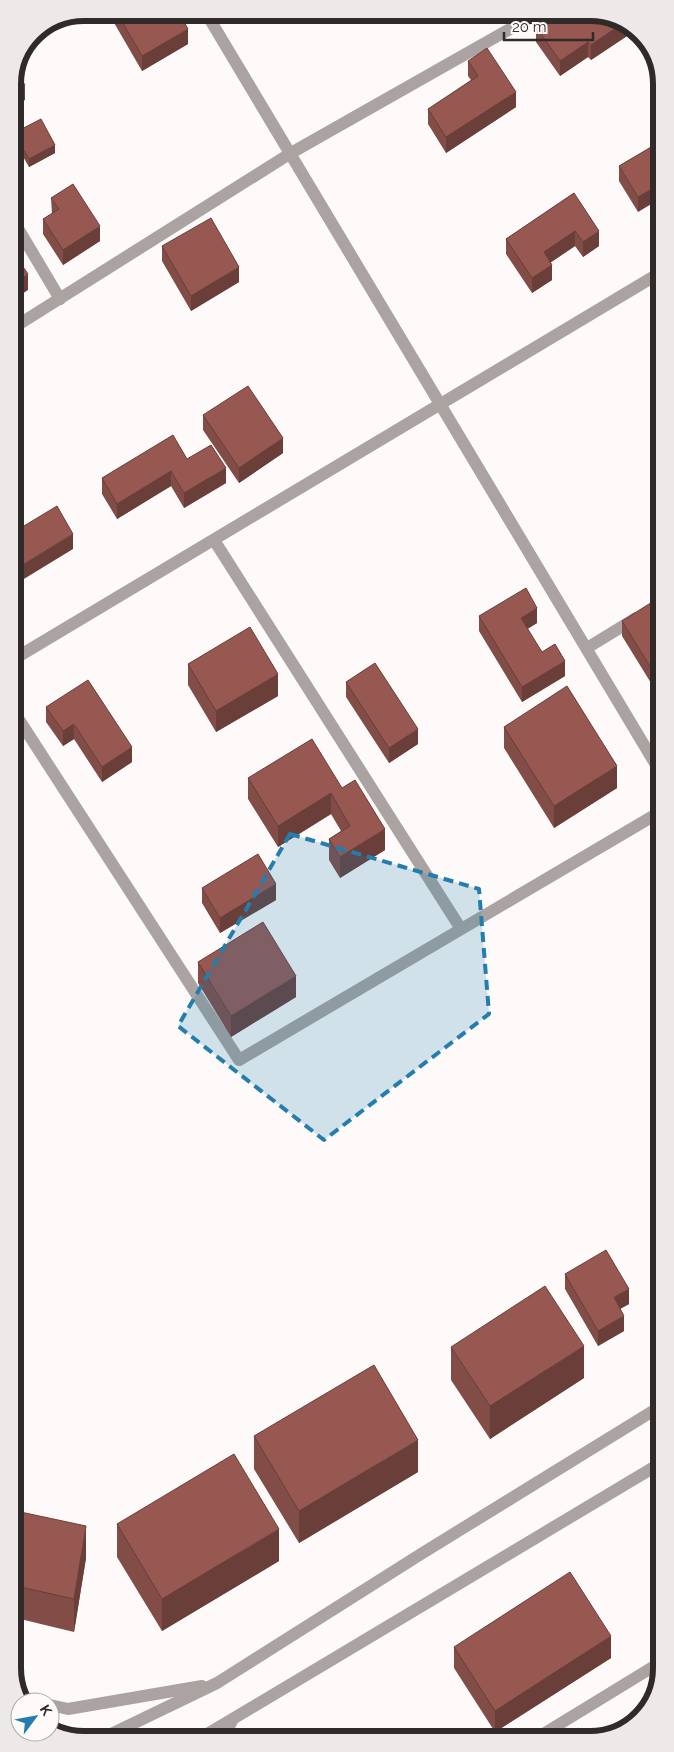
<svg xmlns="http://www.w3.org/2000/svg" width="674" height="1752" viewBox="0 0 674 1752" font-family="Raleway,sans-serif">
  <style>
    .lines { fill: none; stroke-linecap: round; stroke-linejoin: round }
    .minor { stroke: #aaa3a2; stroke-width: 12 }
    .tertiary { stroke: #aaa3a2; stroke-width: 12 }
    .wall { fill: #824c47 }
    .shaded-wall { fill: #6a3e39 }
    .building { fill: #975852; stroke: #6a3e39 }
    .marked { fill: #247dac; fill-opacity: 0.2; stroke: #247dac; stroke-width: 4; stroke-dasharray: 10 6; stroke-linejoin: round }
    .rim { fill: none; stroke: #302a29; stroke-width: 6 }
  </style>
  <rect width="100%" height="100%" fill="#fdfaf9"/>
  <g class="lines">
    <path class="minor" d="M206 13 659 770
      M13 220 60 299
      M13 328 291 153 538 13
      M214 540 461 929
      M587 648 636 618
      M14 712 239 1060 660 812
      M540 1736 661 1662"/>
    <path class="tertiary" d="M14 659 658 274
      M22 1698 39 1702
      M50 1705 68 1709 202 1686
      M223 1738 233 1719
      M101 1739 217 1683 421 1554 661 1406
      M199 1739 661 1463"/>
  </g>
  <path class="wall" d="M113 13H155L158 19 188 44 142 71 113 21Z
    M230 13H256L236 24Z
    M627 25V36L591 60 588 57 560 76 536 42V27Z
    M468 61 516 107 446 153 428 124V109L471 80 468 76Z
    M14 133 55 153 29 167 14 141Z
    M658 143 638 212 619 181V166Z
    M574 193 599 246 583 257 575 246 551 262 552 280 532 293 506 254V239Z
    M51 198 100 241 63 265 43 234V219L52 214Z
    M162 246 239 282 191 311 162 261Z
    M203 415 283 453 239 483 203 430Z
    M187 459 226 483 184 508 171 486 117 519 102 494V478Z
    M659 603V696L622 636V621Z
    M479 616 537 623 527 629 542 652 565 676 522 702 479 631Z
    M188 664 278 696 216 732 188 685Z
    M346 682 418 744 389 763 346 697Z
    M46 707 132 762 102 782 74 739 63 746 46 722Z
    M504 727 617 788 554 828 504 748Z
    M248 778 342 788 385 850 340 878 329 860V839L341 831 331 814 278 847 248 799Z
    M202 888 276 900 220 933 202 903Z
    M198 962 296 997 231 1037 198 983Z
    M565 1274 629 1304 620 1309 624 1331 598 1346 565 1289Z
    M451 1347 584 1378 490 1439 451 1380Z
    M254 1436 418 1472 299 1543 254 1469Z
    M16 1511 86 1558 74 1632 16 1618Z
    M117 1524 279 1561 162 1631 117 1557Z
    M454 1647 611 1658 495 1732 454 1668Z"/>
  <path class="shaded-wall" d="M236 13H256L236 24Z
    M623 23 627 25V36L591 60V45Z
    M188 29V44L142 71V56Z
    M588 42V57L560 76V61Z
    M25 85V100L13 108V93Z
    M516 92V107L446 153V137Z
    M55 145V153L29 167V159Z
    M658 185V200L638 212V197Z
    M100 226V241L63 265V250Z
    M575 231V246L544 267V252Z
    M599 231V246L583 257V242Z
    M552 265V280L532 293V278Z
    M239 267V282L191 311V296Z
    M28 274V290L13 300V285Z
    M283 438V453L239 483V468Z
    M226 468V483L184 508V493Z
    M171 471V486L117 519V504Z
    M73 534V549L14 585V570Z
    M537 608V623L521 633V618Z
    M565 661V676L522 702V687Z
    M278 674V696L216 732V711Z
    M74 724V739L63 746V731Z
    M418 729V744L389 763V748Z
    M132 747V762L102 782V767Z
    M617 766V788L554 828V806Z
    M331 793V814L278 847V826Z
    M385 829V850L340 878V857Z
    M276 884V900L220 933V918Z
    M296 976V997L231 1037V1016Z
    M629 1289V1304L614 1312V1297Z
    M624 1316V1331L598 1346V1331Z
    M584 1346V1378L490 1439V1406Z
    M418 1440V1472L299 1543V1511Z
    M86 1526V1558L74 1632V1599Z
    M279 1529V1561L162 1631V1599Z
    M611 1636V1658L495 1732V1711Z"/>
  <path class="building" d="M117 13H155L158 19 169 13H179L188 29 142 56Z
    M557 13H595L623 23 591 45 588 42 560 61 536 27Z
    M487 48 516 92 446 137 428 109 478 76 468 61Z
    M16 71 25 85 13 93V80Z
    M41 119 55 145 29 159 14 133Z
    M658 143V185L638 197 619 166Z
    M73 184 100 226 63 250 43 219 59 209 51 198Z
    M574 193 599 231 583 242 575 231 544 252 552 265 532 278 506 239Z
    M211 218 239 267 191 296 162 246Z
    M17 258 28 274 13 285V261Z
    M248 386 283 438 239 468 203 415Z
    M173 435 187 459 211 445 226 468 184 493 171 471 117 504 102 478Z
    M57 506 73 534 14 570V532Z
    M526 588 537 608 521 618 542 652 555 644 565 661 522 687 479 616Z
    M657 599 659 603V681L622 621Z
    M250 627 278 674 216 711 188 664Z
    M375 663 418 729 389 748 346 682Z
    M88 680 132 747 102 767 74 724 63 731 46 707Z
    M567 686 617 766 554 806 504 727Z
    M312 739 342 788 355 780 385 829 340 857 329 839 350 826 331 793 278 826 248 778Z
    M258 854 276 884 220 918 202 888Z
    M263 922 296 976 231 1016 198 962Z
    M606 1250 629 1289 614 1297 624 1316 598 1331 565 1274Z
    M545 1286 584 1346 490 1406 451 1347Z
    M374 1365 418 1440 299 1511 254 1436Z
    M234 1454 279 1529 162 1599 117 1524Z
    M16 1511 86 1526 74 1599 16 1586Z
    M570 1572 611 1636 495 1711 454 1647Z"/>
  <path class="marked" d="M290 834 479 889 489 1014 324 1140 178 1026Z"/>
  <path d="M0 0H674V1752H0ZM84 21H590A63 63 0 0 1 653 84V1668A63 63 0 0 1 590 1731H84A63 63 0 0 1 21 1668V84A63 63 0 0 1 84 21Z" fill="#ede9e8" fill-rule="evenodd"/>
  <path class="rim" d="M84 21H590A63 63 0 0 1 653 84V1668A63 63 0 0 1 590 1731H84A63 63 0 0 1 21 1668V84A63 63 0 0 1 84 21Z"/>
  <g transform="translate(35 1717) rotate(58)"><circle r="24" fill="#fdfaf9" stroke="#aba7a6"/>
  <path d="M0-4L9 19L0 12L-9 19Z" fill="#247dac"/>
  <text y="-8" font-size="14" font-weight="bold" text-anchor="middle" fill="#302a29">K</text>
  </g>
  <path d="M504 32v8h89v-8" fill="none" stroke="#302a29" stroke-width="2.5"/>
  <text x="512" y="32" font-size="15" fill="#302a29" stroke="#fdfaf9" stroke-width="4" paint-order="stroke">20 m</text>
</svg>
